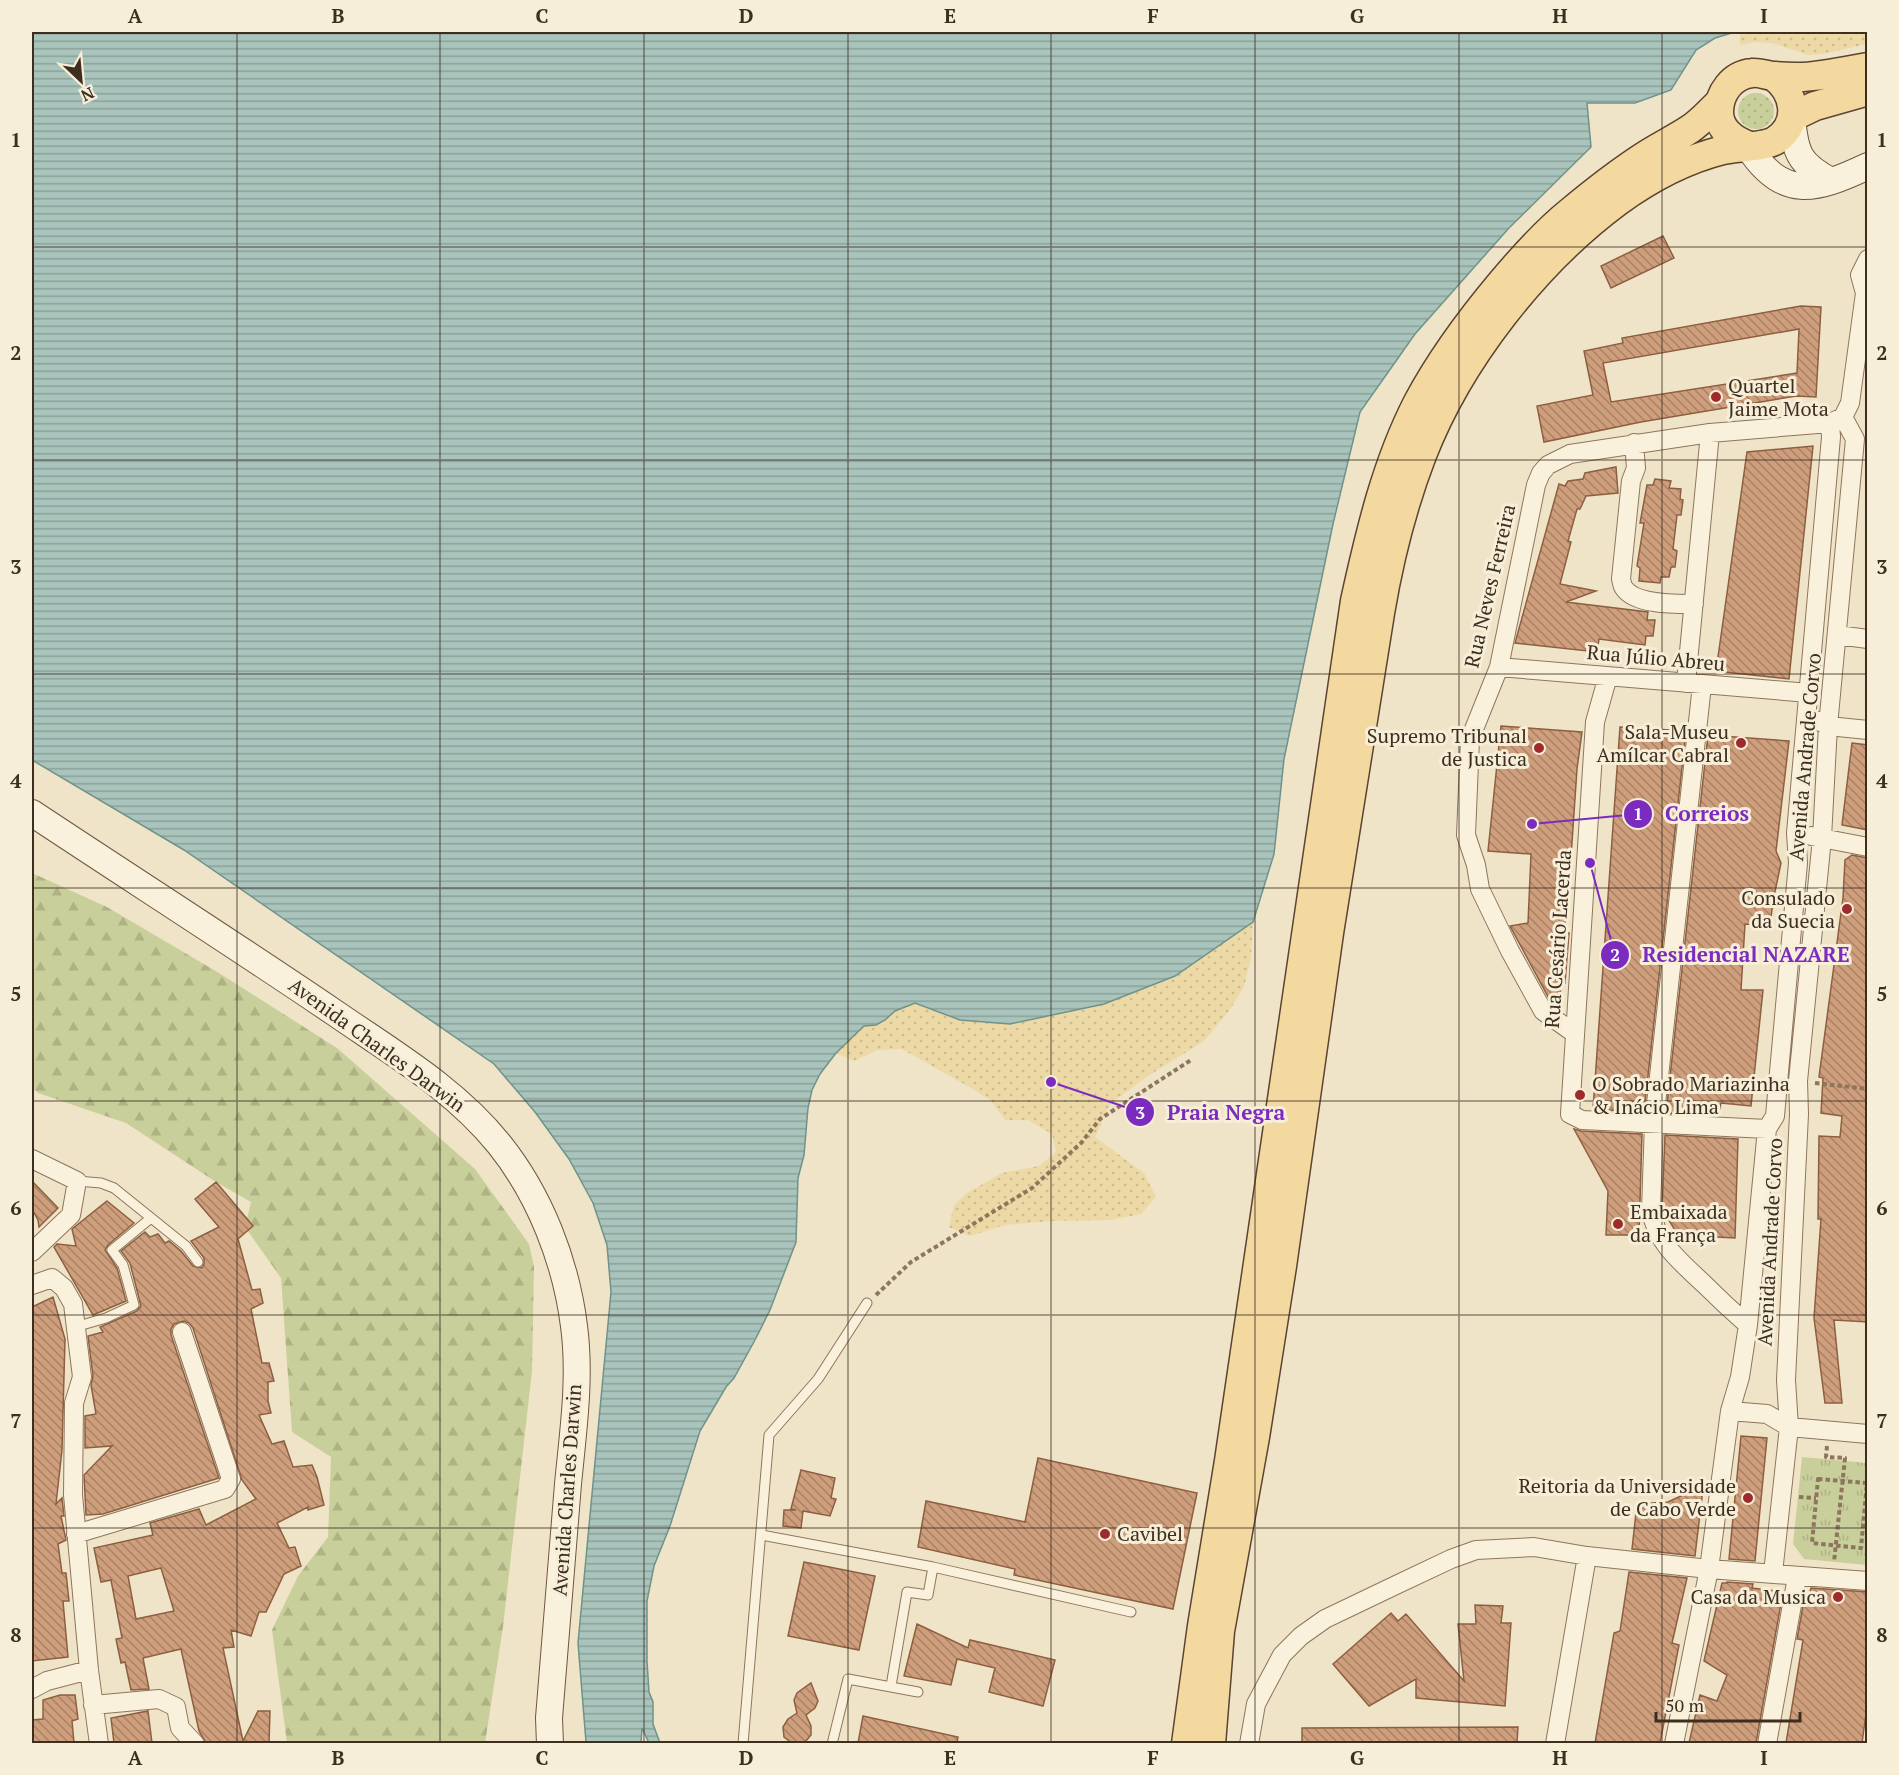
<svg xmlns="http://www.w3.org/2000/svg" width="1899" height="1775" viewBox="0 0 1899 1775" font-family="'PT Serif',serif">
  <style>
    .grass { fill: url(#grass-dots) }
    .forest { fill: url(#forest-firs) }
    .sand { fill: url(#sand-dots) }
    .park { fill: url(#park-tufts) }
    .water { fill: url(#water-rules); stroke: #6f938a; stroke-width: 1.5 }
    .building { fill: url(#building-back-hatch); stroke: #8d5f41; stroke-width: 1.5; fill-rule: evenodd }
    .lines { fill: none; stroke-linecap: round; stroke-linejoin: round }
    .lane-casing { stroke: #8d765c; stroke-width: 11 }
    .street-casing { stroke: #8d765c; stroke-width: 20 }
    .secondary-casing { stroke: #6f573f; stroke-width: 28 }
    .primary-casing { stroke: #5b4430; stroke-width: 31 }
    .path { stroke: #8d765c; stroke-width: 4; stroke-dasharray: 4.5 3; stroke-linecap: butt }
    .lane { stroke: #faf1dc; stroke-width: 9 }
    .street { stroke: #faf1dc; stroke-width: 18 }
    .secondary { stroke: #faf1dc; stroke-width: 26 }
    .primary { stroke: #f3d9a0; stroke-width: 28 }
    .grid { fill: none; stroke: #3d2e20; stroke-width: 1.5; stroke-opacity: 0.55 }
    .poi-dot { fill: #9e2a2b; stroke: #f7eed8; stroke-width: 2 }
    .labels { text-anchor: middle; stroke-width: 6; stroke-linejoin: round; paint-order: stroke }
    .poi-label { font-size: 20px; fill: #3d2e20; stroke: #f7eed8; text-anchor: end }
    .street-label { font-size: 20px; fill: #3d2e20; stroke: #f7eed8 }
    .leader { fill: none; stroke: #7b2cbf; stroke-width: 2 }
    .callout-dot { fill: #7b2cbf; stroke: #f7eed8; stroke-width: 2 }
    .mark-label { font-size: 18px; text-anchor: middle; font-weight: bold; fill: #fff }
    .callout-label { font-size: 21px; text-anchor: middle; font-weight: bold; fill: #7b2cbf; stroke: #f7eed8; stroke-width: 6; stroke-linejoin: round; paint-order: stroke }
    .neatline { fill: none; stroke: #3d2e20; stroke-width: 2 }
    .grid-label { font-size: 20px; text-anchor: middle; font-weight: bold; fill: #3d2e20 }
  </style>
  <defs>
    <pattern id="grass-dots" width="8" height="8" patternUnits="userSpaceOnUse" patternTransform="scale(1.5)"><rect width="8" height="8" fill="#c9cf9b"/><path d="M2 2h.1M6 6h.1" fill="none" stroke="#aeb285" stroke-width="1.8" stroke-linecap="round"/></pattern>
    <pattern id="forest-firs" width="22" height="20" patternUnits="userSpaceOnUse" patternTransform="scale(1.5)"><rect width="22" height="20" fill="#c9cf9b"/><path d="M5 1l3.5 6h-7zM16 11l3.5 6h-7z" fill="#aeb285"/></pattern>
    <pattern id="sand-dots" width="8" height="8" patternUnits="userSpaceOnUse" patternTransform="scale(1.5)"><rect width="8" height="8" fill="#ecd9a5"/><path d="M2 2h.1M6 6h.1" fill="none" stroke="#cbbb8e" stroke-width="1.8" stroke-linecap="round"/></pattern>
    <pattern id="park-tufts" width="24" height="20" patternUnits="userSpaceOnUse" patternTransform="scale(1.5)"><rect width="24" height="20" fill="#c9cf9b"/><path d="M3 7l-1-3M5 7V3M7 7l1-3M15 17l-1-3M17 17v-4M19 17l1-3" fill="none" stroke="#aeb285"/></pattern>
    <pattern id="water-rules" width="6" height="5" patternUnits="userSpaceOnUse" patternTransform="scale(1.5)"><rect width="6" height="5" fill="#a9c4bc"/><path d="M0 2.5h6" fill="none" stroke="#8ba098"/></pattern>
    <pattern id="building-back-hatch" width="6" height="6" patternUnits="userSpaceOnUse" patternTransform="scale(1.5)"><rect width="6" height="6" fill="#cf9f7d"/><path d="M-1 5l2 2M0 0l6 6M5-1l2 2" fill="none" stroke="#a98266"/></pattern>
  </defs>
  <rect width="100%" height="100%" fill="#f0e4c8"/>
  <path class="grass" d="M1738 111a18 18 0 1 1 36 0a18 18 0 1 1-36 0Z"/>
  <path class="forest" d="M32 873 107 907 219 973 337 1048 475 1169 529 1244 534 1267 532 1371 503 1627 485 1743H287L272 1630 298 1576 328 1537 331 1457 292 1432 281 1278 245 1227 251 1202 216 1182 126 1123 38 1093 32 1088Z"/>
  <path class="sand" d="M1740 32H1867V44L1823 54 1809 55 1772 43 1755 42 1740 45Z
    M1253 922 1251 958 1244 987 1229 1011 1204 1041 1148 1076 1110 1104 1095 1137 1144 1173 1156 1197 1141 1214 1111 1220 1051 1221 1005 1225 970 1236 949 1227 954 1205 967 1193 1002 1173 1039 1166 1056 1152 1052 1134 1028 1120H1005L991 1101 973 1089 902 1049 877 1050 854 1061 836 1053 864 1026 876 1025 885 1020 895 1011 915 1003 960 1020 1175 976Z"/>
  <path class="park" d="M1802 1457 1867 1463V1565L1804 1559 1793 1544Z"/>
  <path class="water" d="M32 32H1735L1715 38 1696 50 1671 90 1635 103H1587L1591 147 1509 228 1415 334 1360 412 1333 524 1284 759 1274 854 1253 922 1175 976 1104 1004 1010 1024 960 1020 915 1003 895 1011 885 1020 876 1025 864 1026 836 1053 820 1074 812 1090 808 1108 804 1155 798 1178 796 1242 770 1310 755 1340 734 1378 726 1387 700 1431 670 1526 654 1566 647 1601V1661L649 1692 653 1702V1724L660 1743H649L642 1728 641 1743 586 1744V1742L578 1643 611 1292 607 1245 593 1203 569 1159 535 1112 494 1064 184 850 32 760Z"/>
  <path class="building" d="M1663 236 1674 258 1611 288 1601 266Z
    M1801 306 1821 307 1816 397 1796 396 1641 422 1544 442 1537 406 1593 395 1584 351 1623 343 1622 338ZM1799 329 1797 373 1611 402 1603 363Z
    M1813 446 1789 679 1716 671 1747 452Z
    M1616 467 1618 493 1586 496 1580 509H1577L1568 541 1571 542 1560 584 1596 591 1566 602 1648 612 1647 620H1655L1653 636H1646L1645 645 1599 639 1597 652 1515 643 1559 484 1565 486 1568 481 1583 479 1585 473Z
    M1655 479 1671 481 1669 488 1681 489 1680 499 1683 500 1681 515H1677L1673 549 1677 551 1675 567H1671L1669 577H1661L1660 583 1639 581 1640 568 1637 566 1644 523H1640L1647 485H1653Z
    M1501 726 1582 732 1577 769 1571 857H1562L1558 904 1569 906 1563 930 1569 933 1565 983 1560 985 1561 1001 1552 1004 1510 926 1528 923 1531 854 1488 851Z
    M1620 727 1686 731 1644 1112 1593 1109Z
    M1708 735 1789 741 1776 851 1781 863 1773 901 1770 926 1745 924 1741 990H1763L1751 1106 1721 1103 1718 1115 1666 1113Z
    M1852 743 1868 745V830L1842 825Z
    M1852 855 1868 858V1322L1834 1320 1842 1403H1825L1814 1318 1821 1219H1818L1819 1136 1840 1137 1842 1116 1821 1113 1823 1078 1819 1077 1843 898 1845 860Z
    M1574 1129 1581 1131 1642 1134 1639 1235H1606L1608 1191Z
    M1665 1135 1738 1139 1735 1238 1678 1235 1662 1209Z
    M32 1181 58 1208 39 1227 38 1220 32 1209Z
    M216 1182 253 1226 238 1239 252 1290 260 1289 263 1303 251 1309 262 1363H269L274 1381 268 1382V1401L271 1413 259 1415 272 1444 284 1441 293 1467 312 1465 317 1477 324 1505 308 1510V1507L277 1523 289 1548 295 1547 301 1566 284 1574 266 1612H259L251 1636 231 1630 234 1647 223 1648 243 1741 258 1711H270L269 1743H206L199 1731 181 1649 143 1658 149 1689 131 1690 125 1662 121 1663 116 1639 122 1638 111 1580 101 1582 94 1548 153 1535 150 1523 199 1509 206 1525 256 1499 242 1480 193 1328 189 1323 184 1321 174 1324 171 1329V1335L219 1478 103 1514 86 1515 84 1475 112 1446 85 1448V1416L96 1414 91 1385 93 1376 88 1336 103 1332 100 1327 137 1311 141 1306 130 1263 121 1251 145 1232 150 1237 158 1234 165 1243 169 1241 181 1251 193 1266 202 1268 204 1264V1258L191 1241 219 1227 195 1199ZM161 1568 174 1611 136 1619 128 1576Z
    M107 1201 134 1223 108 1245 105 1250 117 1268 126 1301 93 1315 54 1247 57 1244 76 1246 72 1229Z
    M53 1297 65 1339 62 1450 56 1504 62 1498 64 1516H61L66 1540 58 1544 62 1573H66L69 1601H63L68 1657 32 1661V1307Z
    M1741 1436 1767 1438 1755 1561 1729 1559Z
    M1038 1458 1197 1493 1173 1609 1014 1575 1015 1569 918 1547 926 1501 1025 1522Z
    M801 1470 835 1478 831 1498 836 1499 830 1516 803 1511 801 1528 783 1526 784 1510H796L791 1509Z
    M1700 1487 1702 1497 1695 1556 1632 1549 1637 1504 1668 1502Z
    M804 1562 875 1576 859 1650 788 1636Z
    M1629 1572 1687 1578 1672 1643 1679 1645 1660 1743H1595L1614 1633 1620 1631Z
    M1727 1582 1753 1584 1752 1588 1783 1592 1756 1743H1689L1700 1695 1717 1701 1727 1675 1704 1661 1722 1583H1727Z
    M1811 1588 1868 1592V1699L1862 1743H1786L1803 1640 1797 1639 1805 1595 1809 1596Z
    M1475 1605 1503 1606 1501 1623H1511L1505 1706 1416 1698V1679L1369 1706 1333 1664 1391 1613 1398 1621 1406 1614 1464 1681 1458 1624H1476Z
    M917 1624 968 1648 970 1640 1055 1660 1043 1706 989 1692 995 1668 957 1659 951 1685 904 1676Z
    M811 1683 818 1701 815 1708 806 1715 811 1726V1735L805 1742 792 1743 784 1737 783 1727 788 1719 797 1713 794 1700 797 1693Z
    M60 1695H75L78 1719 72 1721 74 1743H32V1720L43 1719V1700Z
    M148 1711 152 1743H114L111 1718Z
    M863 1716 958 1737 957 1743H858Z
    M1518 1727 1517 1743H1302V1728Z"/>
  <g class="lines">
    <defs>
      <path id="lane" d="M77 1181 101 1183 114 1188 186 1246 198 1262
        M75 1327 106 1318 134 1305 123 1265 112 1250 151 1218
        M761 1535 933 1567 1131 1612
        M891 1686 907 1592 928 1595 933 1567
        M743 1744 769 1435 818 1379 867 1303
        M832 1744 848 1679 918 1692"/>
      <path id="street" d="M1634 443 1636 468 1631 481 1621 579C1622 582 1622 586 1624 588 1635 605 1676 604 1694 604
        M1837 635 1868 639
        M1499 667 1809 693
        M1608 676 1595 722 1570 1114 1582 1120 1767 1129
        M1686 683 1710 433
        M1702 685 1654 1122 1651 1210C1656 1243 1681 1262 1704 1284 1718 1298 1733 1312 1748 1325
        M1819 721 1828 726 1868 730
        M1811 836 1868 847
        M1574 1033 1543 1011 1510 951 1480 889 1476 865 1466 835 1470 739 1499 667 1536 485 1541 473 1548 465 1570 454 1710 433 1830 423 1843 417 1850 403 1865 293 1860 275 1868 259
        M32 1159 77 1181 71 1215 32 1252
        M32 1285 52 1278 64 1288 73 1304 82 1377 74 1403 73 1495 89 1670 99 1744
        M1730 1411 1767 1414 1789 1427 1868 1434
        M76 1534 225 1489 231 1479 182 1332
        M1773 1573 1789 1427 1786 1380 1799 1114 1798 1081 1822 838 1828 726 1855 439 1843 417
        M32 1689 47 1681 89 1670
        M93 1705 159 1699 176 1707 180 1728 195 1744
        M1249 1744 1256 1704 1282 1655 1301 1636 1325 1619 1396 1585 1451 1559 1476 1550 1534 1547 1587 1556 1709 1569 1868 1581
        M1555 1744 1587 1556
        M1674 1744 1709 1569 1730 1411 1740 1377 1748 1325 1767 1129 1775 1116 1798 863 1796 833 1831 437 1830 423
        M1767 1744 1797 1577"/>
      <path id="secondary" d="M1792 117C1795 153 1799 164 1831 181
        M1747 145C1782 201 1815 191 1868 166
        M32 813C133 880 235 945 335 1013 393 1053 455 1089 499 1144 540 1195 566 1262 574 1326 581 1378 573 1432 568 1484 562 1562 556 1640 549 1718L550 1744"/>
      <path id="primary" d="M1792 117 1815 106 1868 91
        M1747 145C1732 139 1719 129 1719 112 1719 93 1732 75 1752 73 1760 72 1767 76 1775 76 1784 77 1794 77 1803 77 1824 76 1846 71 1868 67
        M1186 1744 1202 1626 1229 1461 1355 601C1370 533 1386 464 1418 402 1441 359 1470 320 1501 283 1522 258 1544 233 1570 212 1594 192 1617 174 1643 157 1658 147 1675 139 1690 129 1701 122 1710 111 1720 102
        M1211 1744 1220 1631 1255 1437 1282 1266 1329 933 1380 613C1389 559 1402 507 1422 455 1459 360 1535 263 1617 202 1650 178 1683 160 1723 150 1737 147 1766 147 1776 140 1801 123 1795 92 1773 76"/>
    </defs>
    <use href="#lane" class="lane-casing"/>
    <use href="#street" class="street-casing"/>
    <use href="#secondary" class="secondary-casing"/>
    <use href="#primary" class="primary-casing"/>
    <path class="path" d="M1815 1083 1868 1089
      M876 1295 911 1262 1032 1188 1081 1143 1100 1119 1191 1060
      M1827 1446 1826 1457 1845 1458 1834 1562
      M1818 1479 1867 1483 1861 1548 1812 1543Z
      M1799 1497 1816 1498"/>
    <use href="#lane" class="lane"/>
    <use href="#street" class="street"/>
    <use href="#secondary" class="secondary"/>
    <use href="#primary" class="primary"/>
  </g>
  <path class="grid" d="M237 32V1744M440 32V1744M644 32V1744M848 32V1744M1051 32V1744M1255 32V1744M1459 32V1744M1662 32V1744M32 247H1868M32 460H1868M32 674H1868M32 888H1868M32 1101H1868M32 1315H1868M32 1528H1868"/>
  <g class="poi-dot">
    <circle cx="1716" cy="397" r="6"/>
    <circle cx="1741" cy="743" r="6"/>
    <circle cx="1539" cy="748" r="6"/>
    <circle cx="1847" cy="909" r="6"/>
    <circle cx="1580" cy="1095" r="6"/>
    <circle cx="1618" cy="1224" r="6"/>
    <circle cx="1748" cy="1498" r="6"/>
    <circle cx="1105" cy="1534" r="6"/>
    <circle cx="1838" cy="1597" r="6"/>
  </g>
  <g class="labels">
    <g class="poi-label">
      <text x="1728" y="393" text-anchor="start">Quartel<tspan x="1728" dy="23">Jaime Mota</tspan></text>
      <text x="1729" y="739">Sala-Museu<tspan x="1729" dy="23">Amílcar Cabral</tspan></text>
      <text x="1527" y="743">Supremo Tribunal<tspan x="1527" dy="23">de Justica</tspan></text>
      <text x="1835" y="905">Consulado<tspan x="1835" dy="23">da Suecia</tspan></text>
      <text x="1592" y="1091" text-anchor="start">O Sobrado Mariazinha<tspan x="1592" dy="23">&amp; Inácio Lima</tspan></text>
      <text x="1630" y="1219" text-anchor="start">Embaixada<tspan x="1630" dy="23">da França</tspan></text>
      <text x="1736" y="1493">Reitoria da Universidade<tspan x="1736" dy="23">de Cabo Verde</tspan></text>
      <text x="1117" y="1541" text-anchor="start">Cavibel</text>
      <text x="1826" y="1604">Casa da Musica</text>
    </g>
    <g class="street-label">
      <text transform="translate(1490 586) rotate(-77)" y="7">Rua Neves Ferreira</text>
      <text transform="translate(1656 658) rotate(5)" y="7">Rua Júlio Abreu</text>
      <text transform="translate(1805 757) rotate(-85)" y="7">Avenida Andrade Corvo</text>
      <text transform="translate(1558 939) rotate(-86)" y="7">Rua Cesário Lacerda</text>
      <text transform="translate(377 1045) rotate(36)" y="7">Avenida Charles Darwin</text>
      <text transform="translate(1770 1242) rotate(-87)" y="7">Avenida Andrade Corvo</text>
      <text transform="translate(567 1490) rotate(-86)" y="7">Avenida Charles Darwin</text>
    </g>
  </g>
  <path class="leader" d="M1532 824L1638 814M1590 863L1615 955M1051 1082L1140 1112"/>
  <g class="callout-dot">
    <circle cx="1532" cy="824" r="6"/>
    <circle cx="1590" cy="863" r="6"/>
    <circle cx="1051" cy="1082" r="6"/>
    <circle cx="1638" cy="814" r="15"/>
    <circle cx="1615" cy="955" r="15"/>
    <circle cx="1140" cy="1112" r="15"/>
  </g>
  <g class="mark-label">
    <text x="1638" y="820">1</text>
    <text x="1615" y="961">2</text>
    <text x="1140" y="1119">3</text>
  </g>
  <g class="callout-label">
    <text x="1707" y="821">Correios</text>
    <text x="1746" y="962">Residencial NAZARE</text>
    <text x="1226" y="1120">Praia Negra</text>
  </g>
  <rect width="1899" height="1775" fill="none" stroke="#f7eed8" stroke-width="66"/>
  <g transform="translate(81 81) rotate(154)" stroke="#f7eed8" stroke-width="4.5" paint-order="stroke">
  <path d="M0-4.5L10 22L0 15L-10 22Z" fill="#3d2e20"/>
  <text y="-9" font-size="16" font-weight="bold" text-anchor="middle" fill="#3d2e20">N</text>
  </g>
  <path d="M1656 1712v9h144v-9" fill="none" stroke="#3d2e20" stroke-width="3"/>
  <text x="1665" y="1712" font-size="18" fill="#3d2e20" stroke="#f7eed8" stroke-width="4.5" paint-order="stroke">50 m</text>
  <rect x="33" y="33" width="1833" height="1709" class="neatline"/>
  <g class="grid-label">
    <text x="135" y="23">A</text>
    <text x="338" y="23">B</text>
    <text x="542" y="23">C</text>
    <text x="746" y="23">D</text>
    <text x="950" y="23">E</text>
    <text x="1153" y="23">F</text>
    <text x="1357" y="23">G</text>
    <text x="1560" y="23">H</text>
    <text x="1764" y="23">I</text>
    <text x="16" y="147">1</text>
    <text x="1882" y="147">1</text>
    <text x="16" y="360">2</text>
    <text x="1882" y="360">2</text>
    <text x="16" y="574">3</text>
    <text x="1882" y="574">3</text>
    <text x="16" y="788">4</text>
    <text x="1882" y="788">4</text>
    <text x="16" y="1001">5</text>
    <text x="1882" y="1001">5</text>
    <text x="16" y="1215">6</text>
    <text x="1882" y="1215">6</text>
    <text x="16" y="1428">7</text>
    <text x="1882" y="1428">7</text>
    <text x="16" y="1642">8</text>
    <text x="1882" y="1642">8</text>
    <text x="135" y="1765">A</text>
    <text x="338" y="1765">B</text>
    <text x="542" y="1765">C</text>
    <text x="746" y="1765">D</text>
    <text x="950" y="1765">E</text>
    <text x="1153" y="1765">F</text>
    <text x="1357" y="1765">G</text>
    <text x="1560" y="1765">H</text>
    <text x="1764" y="1765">I</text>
  </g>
</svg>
